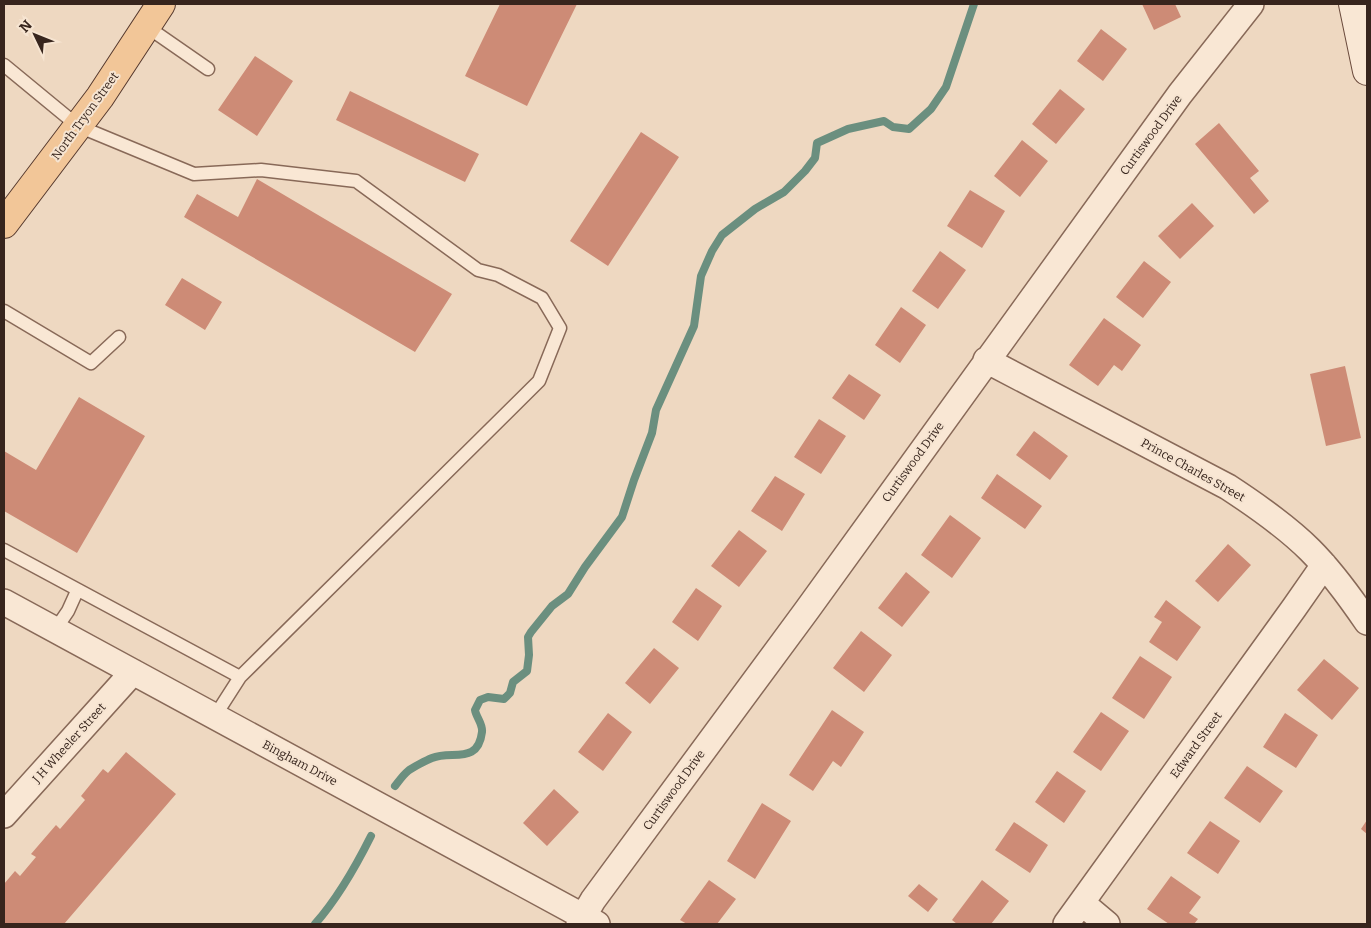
<svg xmlns="http://www.w3.org/2000/svg" width="1371" height="928" viewBox="0 0 1371 928" font-family="Bitter,serif">
  <style>
    .lines { fill: none; stroke-linecap: round; stroke-linejoin: round }
    .stream { stroke: #6b8f7f; stroke-width: 8 }
    .building { fill: #cd8b76 }
    .service-casing { stroke: #886958; stroke-width: 15 }
    .minor-casing { stroke: #886958; stroke-width: 28 }
    .secondary-casing { stroke: #6a4a3c; stroke-width: 30 }
    .primary-casing { stroke: #55382d; stroke-width: 30 }
    .service { stroke: #f9e7d4; stroke-width: 12 }
    .minor { stroke: #f9e7d4; stroke-width: 25 }
    .secondary { stroke: #f9e7d4; stroke-width: 28 }
    .primary { stroke: #f2c698; stroke-width: 28 }
    .labels { text-anchor: middle; stroke-width: 4; stroke-linejoin: round; paint-order: stroke }
    .street-label { font-size: 12px; fill: #37251d; stroke: #f6e4d1 }
  </style>
  <rect width="100%" height="100%" fill="#eed8c1"/>
  <g class="lines">
    <path class="stream" d="M395 786C399 781 403 775 408 771 413 767 427 760 432 758 452 750 478 765 482 732 483 724 476 717 475 710L480 700 488 697 504 699 510 693 513 682 527 671 529 655 528 637 531 632 552 606 568 594 585 567 622 517 634 480 652 433 656 410 694 326 701 276 712 251 722 235 755 209 784 192 805 171 815 158 817 143 848 129 884 121 893 127 909 129 931 109 946 87 974 4
      M315 924C338 898 355 868 371 836"/>
  </g>
  <path class="building" d="M500 4H577L527 106 465 76Z
    M1142 4H1175L1181 17 1154 30Z
    M1101 29 1127 49 1103 81 1077 61Z
    M255 56 293 81 257 136 218 110Z
    M1060 89 1085 109 1056 144 1032 124Z
    M350 91 479 154 465 182 336 120Z
    M1219 123 1259 171 1250 178 1269 201 1254 214 1195 144Z
    M641 132 679 157 608 266 570 241Z
    M1022 140 1048 161 1020 197 994 176Z
    M257 179 452 294 415 352 184 217 197 194 238 217Z
    M970 190 1005 211 982 248 947 226Z
    M1192 203 1214 226 1180 259 1158 236Z
    M940 251 966 270 938 309 912 291Z
    M1144 261 1171 282 1143 318 1116 297Z
    M182 278 222 302 205 330 165 305Z
    M901 307 926 325 900 363 875 345Z
    M1104 318 1141 345 1122 371 1114 365 1098 386 1069 365Z
    M1345 366 1361 438 1326 446 1310 374Z
    M849 374 881 395 864 420 832 398Z
    M79 397 145 436 77 553 4 511V451L36 470Z
    M819 419 846 436 821 474 794 457Z
    M1034 431 1068 456 1050 480 1016 455Z
    M997 474 1042 506 1025 529 981 498Z
    M775 476 805 494 782 531 751 511Z
    M950 515 981 538 952 578 921 555Z
    M739 530 767 551 739 587 711 566Z
    M1228 544 1251 565 1218 602 1195 581Z
    M906 572 930 592 902 627 878 608Z
    M696 588 722 606 698 641 672 622Z
    M1166 600 1201 627 1177 661 1149 642 1162 622 1154 617Z
    M861 631 892 655 864 692 833 668Z
    M654 648 679 668 650 704 625 683Z
    M1140 656 1172 677 1144 719 1112 698Z
    M1324 659 1359 688 1332 720 1297 690Z
    M832 710 864 732 841 767 833 761 813 791 789 775Z
    M1101 712 1129 731 1101 771 1073 752Z
    M608 713 632 732 603 771 578 752Z
    M1285 713 1318 735 1296 768 1263 747Z
    M126 752 176 794 64 924H4V884L15 871 20 876 36 857 31 854 56 825 60 829 85 800 81 796 103 769 108 773Z
    M1247 766 1283 791 1260 823 1224 798Z
    M1057 771 1086 791 1064 823 1035 802Z
    M554 789 579 812 547 846 523 823Z
    M762 803 791 821 755 879 727 861Z
    M1367 820V834L1361 829Z
    M1210 821 1240 841 1218 874 1187 853Z
    M1014 822 1048 845 1030 873 995 850Z
    M1171 876 1201 897 1189 913 1198 919 1194 924H1169L1147 909Z
    M709 880 736 899 717 924H687L680 920Z
    M982 880 1009 901 991 924H957L952 920Z
    M919 884 938 899 928 912 908 896Z"/>
  <g class="lines">
    <defs>
      <path id="service" d="M146 26 208 69
        M4 65 78 126 194 174 261 170 356 181 478 270 498 275 542 298 560 328 539 381 240 677
        M4 311 91 363 119 337
        M4 550 240 677 215 716
        M55 630 68 611 77 591"/>
      <path id="minor" d="M986 360 1228 487C1257 506 1286 526 1310 550 1332 572 1350 597 1367 622
        M4 602 597 924
        M4 815 133 672
        M1082 903 1107 924
        M579 924 593 900 807 610 1180 94 1251 4
        M1066 924 1294 608 1324 565"/>
      <path id="secondary" d="M1353 4 1367 71"/>
      <path id="primary" d="M4 224 100 97 161 4"/>
    </defs>
    <use href="#service" class="service-casing"/>
    <use href="#minor" class="minor-casing"/>
    <use href="#secondary" class="secondary-casing"/>
    <use href="#primary" class="primary-casing"/>
    <use href="#service" class="service"/>
    <use href="#minor" class="minor"/>
    <use href="#secondary" class="secondary"/>
    <use href="#primary" class="primary"/>
  </g>
  <g class="labels">
    <g class="street-label">
      <text transform="translate(85 116) rotate(-54)" y="4">North Tryon Street</text>
      <text transform="translate(1151 135) rotate(-54)" y="4">Curtiswood Drive</text>
      <text transform="translate(913 462) rotate(-54)" y="4">Curtiswood Drive</text>
      <text transform="translate(1193 470) rotate(29)" y="4">Prince Charles Street</text>
      <text transform="translate(69 743) rotate(-48)" y="4">J H Wheeler Street</text>
      <text transform="translate(1196 745) rotate(-54)" y="4">Edward Street</text>
      <text transform="translate(300 763) rotate(28)" y="4">Bingham Drive</text>
      <text transform="translate(674 790) rotate(-54)" y="4">Curtiswood Drive</text>
    </g>
  </g>
  <rect width="1371" height="928" fill="none" stroke="#37251d" stroke-width="10"/>
  <g transform="translate(35 35) rotate(313)" stroke="#f6e4d1" stroke-width="4" paint-order="stroke">
  <path d="M0-4L9 19L0 12L-9 19Z" fill="#37251d"/>
  <text y="-8" font-size="14" font-weight="bold" text-anchor="middle" fill="#37251d">N</text>
  </g>
</svg>
